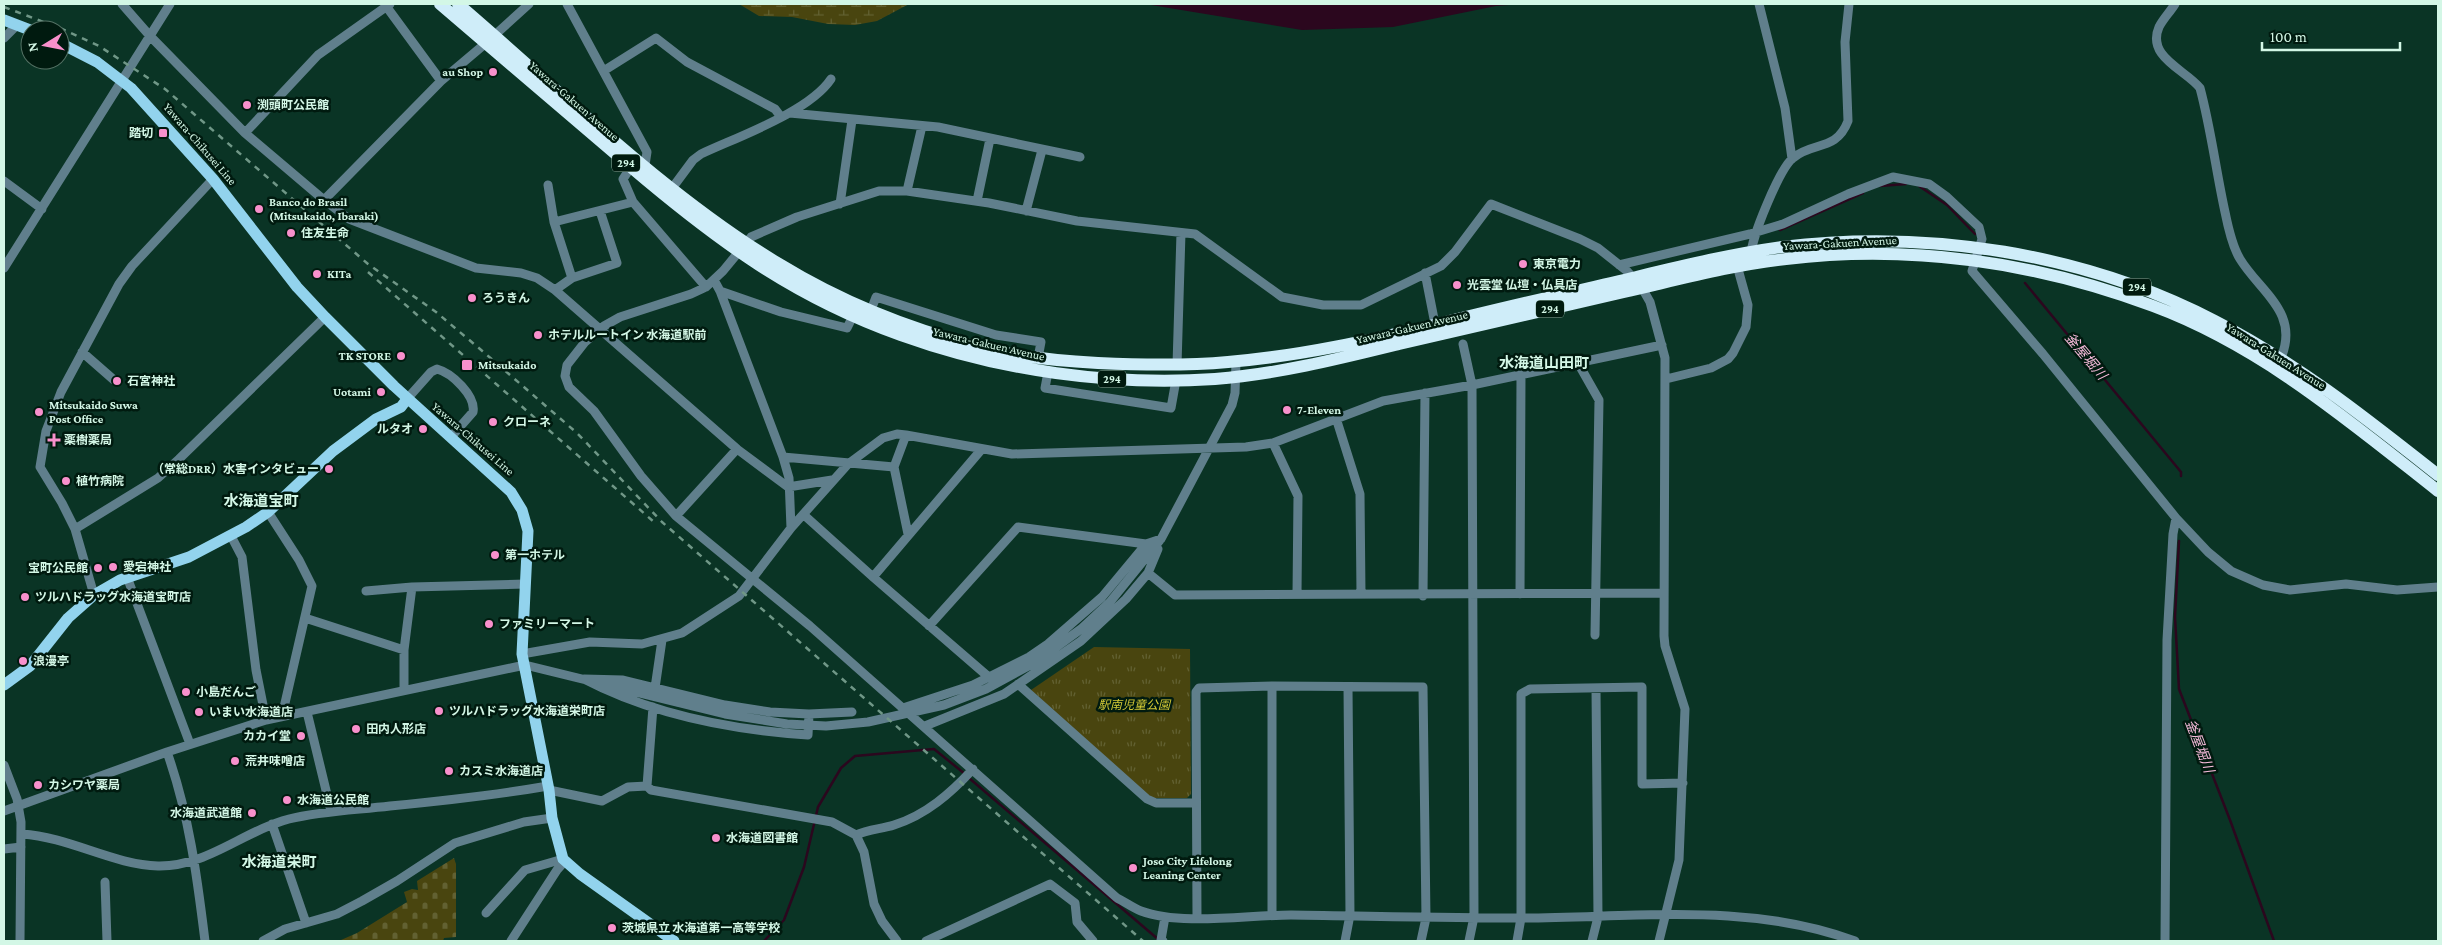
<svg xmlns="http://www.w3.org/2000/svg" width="2442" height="945" viewBox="0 0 2442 945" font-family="'Crimson Pro','Noto Sans JP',serif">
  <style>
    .wetland { fill: url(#wetland-marsh) }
    .cemetery { fill: url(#cemetery-stones) }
    .park { fill: url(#park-tufts) }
    .water { fill: #2b071e }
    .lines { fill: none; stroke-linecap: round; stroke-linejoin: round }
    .stream { stroke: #2b071e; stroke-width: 2.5 }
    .minor { stroke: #607f8c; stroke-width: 9 }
    .major { stroke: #92d3ed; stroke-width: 11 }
    .highway { stroke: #cfedf9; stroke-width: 12 }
    .rail { stroke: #709787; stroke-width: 2.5; stroke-dasharray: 6 6; stroke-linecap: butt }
    .poi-dot { fill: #f890cc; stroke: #001a0f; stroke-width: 2 }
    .labels { text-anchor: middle; stroke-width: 5; stroke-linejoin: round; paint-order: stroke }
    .shield { fill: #001a0f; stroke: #94b5a6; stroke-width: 1 }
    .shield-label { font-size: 11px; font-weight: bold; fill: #d3f7e6 }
    .poi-label { font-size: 12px; font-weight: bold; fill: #d3f7e6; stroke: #001a0f; text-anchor: start }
    .street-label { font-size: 12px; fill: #d3f7e6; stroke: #001a0f }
    .park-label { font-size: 12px; font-style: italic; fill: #d4ca36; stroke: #001a0f }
    .water-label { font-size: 14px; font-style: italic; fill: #f6bbdb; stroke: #001a0f }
    .quarter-label { font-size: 15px; font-weight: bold; fill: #d3f7e6; stroke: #001a0f }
  </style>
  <defs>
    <pattern id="wetland-marsh" width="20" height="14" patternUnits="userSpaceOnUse" patternTransform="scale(1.25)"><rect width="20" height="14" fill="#49450f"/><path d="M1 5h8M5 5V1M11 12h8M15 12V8" fill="none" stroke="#626132"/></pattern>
    <pattern id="cemetery-stones" width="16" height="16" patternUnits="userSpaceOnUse" patternTransform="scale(1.25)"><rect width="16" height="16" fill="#49450f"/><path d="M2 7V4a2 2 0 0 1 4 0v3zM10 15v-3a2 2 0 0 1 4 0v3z" fill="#626132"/></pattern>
    <pattern id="park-tufts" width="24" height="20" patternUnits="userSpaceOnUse" patternTransform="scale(1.25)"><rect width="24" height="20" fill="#49450f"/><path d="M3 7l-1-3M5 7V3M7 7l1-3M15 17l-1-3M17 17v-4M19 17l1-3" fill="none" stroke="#626132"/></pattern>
  </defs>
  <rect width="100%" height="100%" fill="#0a3425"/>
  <path class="wetland" d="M739 4H909L877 21 855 25 828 24 792 17 759 16Z"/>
  <path class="cemetery" d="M454 858 456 864V937L444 938 443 941H326L341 940 357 933 407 902 404 892 412 889 418 890 417 881Z"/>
  <path class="park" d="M1094 647 1190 649 1191 794 1187 798H1153L1145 794 1031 690Z"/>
  <path class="water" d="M1145 4H1523L1496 6 1393 27 1302 30Z"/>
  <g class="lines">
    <path class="stream" d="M1880 186 1906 184
      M1919 186 1947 205 1975 234
      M1780 230 1863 193
      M2025 283 2181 472V476
      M2179 541 2175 617 2179 689 2230 820 2274 941
      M969 778 1159 940
      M764 941 784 920 804 867 818 807 841 768 855 756 934 749 965 774"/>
    <path class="minor" d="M122 4 150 36 245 133 324 200 349 219 476 268 521 273 537 278 555 290 737 449
      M567 4 647 152 645 165
      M1759 4 1785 108 1792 159
      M2175 4C2170 12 2163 19 2159 27 2146 57 2186 70 2200 88 2211 129 2216 171 2225 212 2228 227 2232 246 2240 259 2260 292 2300 312 2281 358
      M386 6 441 81
      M4 38 17 25
      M605 70 656 38 687 62 775 109 781 117
      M790 113 938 127 1080 157
      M245 133 318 55 390 4
      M631 167 623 179 633 202 706 287
      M4 181 42 209
      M548 185 554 222 572 278
      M673 187 693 160 701 154C737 137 809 112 831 79
      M907 191 922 126
      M324 200 441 81 486 43 529 4
      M977 201 990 139
      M840 204 852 120
      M1026 211 1042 150
      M554 222 633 202
      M1751 256C1750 240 1780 168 1793 158 1813 141 1836 152 1848 121L1845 42 1849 4
      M1619 265 1750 234 1783 224 1848 194 1893 177 1929 184 1947 197 1979 227 1982 239 1972 271 2043 354 2176 518 2208 552 2231 571 2263 585 2290 590 2346 584 2397 590 2438 587
      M4 268 170 4
      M1425 273 1435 324
      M714 280 720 291 783 457 789 478 791 528
      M555 290 572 278 617 263 600 211
      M720 291 781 312 847 328 853 316
      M871 310 876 297 996 335 1041 342 1038 358
      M1463 344 1472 385 1474 917 1469 941
      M82 352 114 380
      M1578 363 1599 400 1595 635
      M1177 365 1181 233
      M1048 372 1045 388 1171 408 1176 380
      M1666 379 1711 368 1728 359 1733 353 1746 327 1748 305 1736 262
      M407 399 431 372 437 369C452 373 476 396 473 412L451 437
      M1336 418 1360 494 1361 594
      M906 435 894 467 908 534
      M1273 443 1298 496 1297 594
      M783 457 894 467
      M268 512 299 560 312 586 282 716
      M804 515 873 577 991 679
      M676 516 737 449 788 487 832 480
      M75 529 158 478 179 459 325 317
      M231 536 242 557 256 670 266 720
      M1148 573 1175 595 1664 593
      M127 577 190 744
      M873 577 981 450
      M366 591 412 587 525 584
      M1520 594 1521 375
      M94 595 75 529 62 503 40 467 46 431 61 392 119 284 132 266 213 179
      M1423 596 1425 393
      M305 618 404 650
      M929 626 1018 527 1146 544
      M522 654 590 642 642 644 682 633 739 596 791 528 848 464 883 438 897 434 906 435 1012 454 1246 447 1273 443 1383 401 1472 385 1662 345
      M584 679 623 680 725 705 770 712 809 714 808 735C733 730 651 714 584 679Z
      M1018 684 1147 799 1156 803H1196
      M1272 686V915
      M655 688 662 640
      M404 689V650L412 587
      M903 708 973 685 1029 657 1048 644 1102 597 1146 544 1161 539
      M307 712 331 811
      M809 714 852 712
      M925 726 1004 694 1081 641 1126 599 1148 573 1158 549
      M167 752C189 814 197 876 205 941
      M4 765 17 799 21 822 20 941
      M647 786 653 707
      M549 790 602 801 628 787 647 786 651 790 832 822 856 835 864 852 874 904 882 921 897 941
      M4 811 167 752 266 720 525 665 725 714 787 724 826 726 868 722 944 705 986 689 1034 663 1081 629 1110 602 1161 539 1232 405 1235 393 1236 362
      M272 824 306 923
      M22 834C69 837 114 865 158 866 207 867 243 831 289 819 322 811 356 810 390 806 443 801 496 795 548 786
      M856 835C868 829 882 829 894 825 926 815 951 793 973 769
      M4 849 21 847
      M105 882 107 941
      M486 913 525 870 563 859
      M1197 918 1196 692 1199 688 1272 686 1423 687 1426 918 1421 941
      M263 941 285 929 337 914 362 901 397 881 455 843 524 822 552 818
      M511 941 557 870 565 861
      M926 941 1050 884 1075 903 1077 922 1093 941
      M1163 941 1161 940 1165 917
      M1345 941 1350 915 1348 687
      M1517 941 1521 918V694L1530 689 1642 687V784L1683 783
      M1592 941 1598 917 1596 688
      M1659 941 1679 860 1685 709 1665 646 1664 636 1665 358 1650 302 1642 288 1627 271 1598 248 1580 239 1491 204 1455 252 1441 266 1361 305H1323L1282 297 1195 234 1077 221 989 203 907 191H879L797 217 751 237 723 271 706 287 691 294 620 317 604 326 585 342 567 365 565 376 569 387 594 411 641 476 676 516 810 626 1117 898C1125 902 1133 908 1141 911 1181 926 1247 915 1291 915 1368 916 1445 918 1521 918 1633 918 1747 901 1855 941
      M2165 941 2167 640 2173 534 2176 518"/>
    <path class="major" d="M4 20 30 30
      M60 43 97 62 131 88 213 179 297 287 325 317 394 386 511 492 522 510 528 531 522 654 549 790 552 818 563 859 580 874 674 941
      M4 685 30 666 68 618 94 595 120 580 189 557 246 527 268 512 333 451 376 419 401 407 407 399"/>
    <path class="highway" d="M440 4C504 58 568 113 632 168 718 241 794 297 901 335 1001 371 1110 386 1215 379 1278 374 1338 359 1399 344 1474 326 1549 309 1624 292 1677 280 1731 265 1786 259 1910 244 2036 262 2153 306 2261 346 2349 421 2438 491
      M458 4C561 92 663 194 779 264 841 302 909 329 979 347 1018 357 1058 361 1098 363 1141 365 1184 366 1228 362 1300 356 1372 340 1442 323 1505 307 1569 293 1632 278 1682 266 1731 254 1782 247 1928 229 2084 253 2215 321 2297 363 2367 419 2438 475"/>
    <path class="rail" d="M4 7 62 29 99 46 165 89 368 264 436 312 480 349 577 433 662 522 1143 941
      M368 272 654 522"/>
  </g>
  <g class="poi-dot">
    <circle cx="493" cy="72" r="5"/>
    <circle cx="247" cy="105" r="5"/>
    <rect x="158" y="128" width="10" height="10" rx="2.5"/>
    <circle cx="259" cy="209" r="5"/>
    <circle cx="291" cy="233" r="5"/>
    <circle cx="1523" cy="264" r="5"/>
    <circle cx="317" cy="274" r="5"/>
    <circle cx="1457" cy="285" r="5"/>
    <circle cx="472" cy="298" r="5"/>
    <circle cx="538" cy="335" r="5"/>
    <circle cx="401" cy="356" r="5"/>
    <rect x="461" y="359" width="12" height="12" rx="2.5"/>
    <circle cx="117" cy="381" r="5"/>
    <circle cx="381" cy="392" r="5"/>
    <circle cx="1287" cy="410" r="5"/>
    <circle cx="39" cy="412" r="5"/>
    <circle cx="493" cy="422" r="5"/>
    <circle cx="423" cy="429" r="5"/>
    <path d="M51.5 432.5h5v5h5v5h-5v5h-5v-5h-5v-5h5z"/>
    <circle cx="329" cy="469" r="5"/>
    <circle cx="66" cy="481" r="5"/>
    <circle cx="495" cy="555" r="5"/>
    <circle cx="113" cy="567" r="5"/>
    <circle cx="98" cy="568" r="5"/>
    <circle cx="25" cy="597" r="5"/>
    <circle cx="489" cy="624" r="5"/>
    <circle cx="23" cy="661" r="5"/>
    <circle cx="186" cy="692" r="5"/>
    <circle cx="439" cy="711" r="5"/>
    <circle cx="199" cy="712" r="5"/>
    <circle cx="356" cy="729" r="5"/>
    <circle cx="301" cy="736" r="5"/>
    <circle cx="235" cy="761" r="5"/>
    <circle cx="449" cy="771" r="5"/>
    <circle cx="38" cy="785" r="5"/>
    <circle cx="287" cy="800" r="5"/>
    <circle cx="252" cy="813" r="5"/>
    <circle cx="716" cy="838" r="5"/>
    <circle cx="1133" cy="868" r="5"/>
    <circle cx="612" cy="928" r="5"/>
  </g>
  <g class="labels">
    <g class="shield">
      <rect x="612" y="154.5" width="28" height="17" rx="4"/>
      <rect x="2123" y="278.5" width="28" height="17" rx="4"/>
      <rect x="1536" y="300.5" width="28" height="17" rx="4"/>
      <rect x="1098" y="370.5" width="28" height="17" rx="4"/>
    </g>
    <g class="shield-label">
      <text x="626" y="167">294</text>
      <text x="2137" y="291">294</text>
      <text x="1550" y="313">294</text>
      <text x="1112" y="383">294</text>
    </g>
    <g class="poi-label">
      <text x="483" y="76" text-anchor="end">au Shop</text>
      <text x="257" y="109">渕頭町公民館</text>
      <text x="153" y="137" text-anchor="end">踏切</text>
      <text x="269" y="206">Banco do Brasil<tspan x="269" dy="14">(Mitsukaido, Ibaraki)</tspan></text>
      <text x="301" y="237">住友生命</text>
      <text x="1533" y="268">東京電力</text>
      <text x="327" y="278">KITa</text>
      <text x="1467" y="289">光雲堂 仏壇・仏具店</text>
      <text x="482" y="302">ろうきん</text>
      <text x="548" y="339">ホテルルートイン 水海道駅前</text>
      <text x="391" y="360" text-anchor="end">TK STORE</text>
      <text x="478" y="369">Mitsukaido</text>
      <text x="127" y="385">石宮神社</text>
      <text x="371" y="396" text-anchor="end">Uotami</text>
      <text x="49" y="409">Mitsukaido Suwa<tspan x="49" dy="14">Post Office</tspan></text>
      <text x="1297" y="414">7-Eleven</text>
      <text x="503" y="426">クローネ</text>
      <text x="413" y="433" text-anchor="end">ルタオ</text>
      <text x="64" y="444">薬樹薬局</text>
      <text x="319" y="473" text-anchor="end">（常総DRR）水害インタビュー</text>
      <text x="76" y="485">植竹病院</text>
      <text x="505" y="559">第一ホテル</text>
      <text x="123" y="571">愛宕神社</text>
      <text x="88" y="572" text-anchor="end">宝町公民館</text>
      <text x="35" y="601">ツルハドラッグ水海道宝町店</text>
      <text x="499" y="628">ファミリーマート</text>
      <text x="33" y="665">浪漫亭</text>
      <text x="196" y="696">小島だんご</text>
      <text x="449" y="715">ツルハドラッグ水海道栄町店</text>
      <text x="209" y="716">いまい水海道店</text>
      <text x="366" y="733">田内人形店</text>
      <text x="291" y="740" text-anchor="end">カカイ堂</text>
      <text x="245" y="765">荒井味噌店</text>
      <text x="459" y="775">カスミ水海道店</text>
      <text x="48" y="789">カシワヤ薬局</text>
      <text x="297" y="804">水海道公民館</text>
      <text x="242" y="817" text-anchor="end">水海道武道館</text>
      <text x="726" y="842">水海道図書館</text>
      <text x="1143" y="865">Joso City Lifelong<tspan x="1143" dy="14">Leaning Center</tspan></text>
      <text x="622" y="932">茨城県立 水海道第一高等学校</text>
    </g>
    <g class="street-label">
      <text transform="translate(574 101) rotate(41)" y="4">Yawara-Gakuen Avenue</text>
      <text transform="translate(200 144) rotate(49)" y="4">Yawara-Chikusei Line</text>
      <text transform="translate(1840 243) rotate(-3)" y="4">Yawara-Gakuen Avenue</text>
      <text transform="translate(1412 327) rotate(-13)" y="4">Yawara-Gakuen Avenue</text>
      <text transform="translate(989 344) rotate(13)" y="4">Yawara-Gakuen Avenue</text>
      <text transform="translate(2276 356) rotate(32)" y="4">Yawara-Gakuen Avenue</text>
      <text transform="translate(473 439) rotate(41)" y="4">Yawara-Chikusei Line</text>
    </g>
    <g class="park-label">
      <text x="1134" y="709">駅南児童公園</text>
    </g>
    <g class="water-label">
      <text transform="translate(2086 356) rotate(50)" y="5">釜屋堀川</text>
      <text transform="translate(2200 746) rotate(69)" y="5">釜屋堀川</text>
    </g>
    <g class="quarter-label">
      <text x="1544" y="368">水海道山田町</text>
      <text x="261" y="506">水海道宝町</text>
      <text x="279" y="867">水海道栄町</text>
    </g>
  </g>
  <rect width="2442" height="945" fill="none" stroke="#d3f7e6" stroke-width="10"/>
  <g transform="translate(45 45) rotate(260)"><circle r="24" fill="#001a0f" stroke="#547265"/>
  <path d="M0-4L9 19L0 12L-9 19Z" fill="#f890cc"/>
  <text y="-8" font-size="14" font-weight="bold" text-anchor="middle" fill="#d3f7e6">N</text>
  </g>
  <path d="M2262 42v8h138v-8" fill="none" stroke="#d3f7e6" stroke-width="2.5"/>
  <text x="2270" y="42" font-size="15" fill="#d3f7e6" stroke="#001a0f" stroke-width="4" paint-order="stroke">100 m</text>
</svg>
